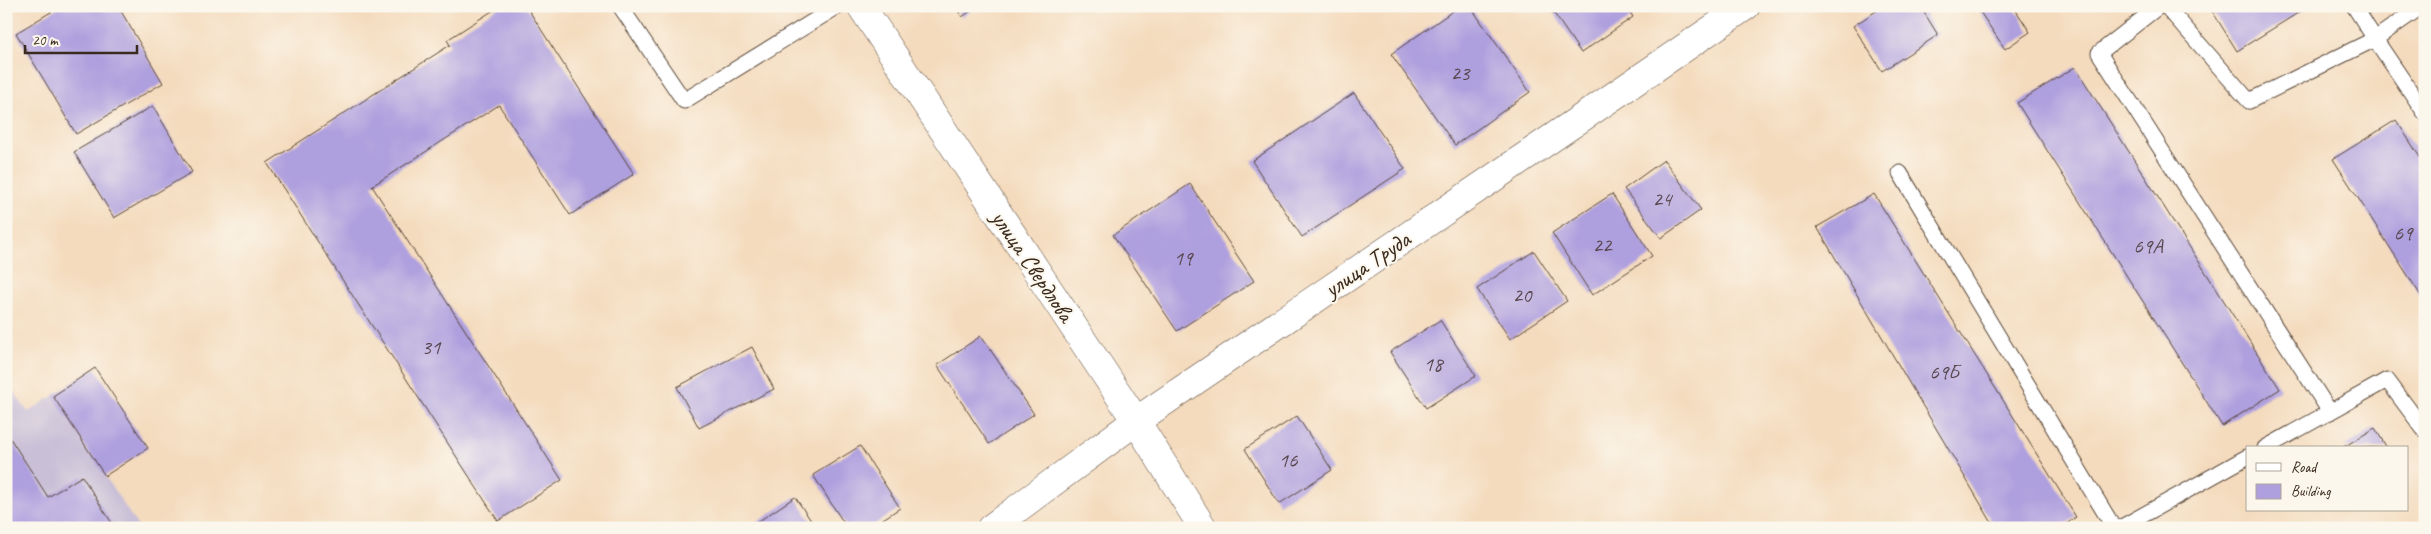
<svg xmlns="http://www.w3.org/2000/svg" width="2431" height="534" font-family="Caveat,sans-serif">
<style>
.industrial{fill:#c9bfd7}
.building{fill:#ae9fde}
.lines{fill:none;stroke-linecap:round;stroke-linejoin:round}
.lane-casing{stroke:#574536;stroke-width:17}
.street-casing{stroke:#574536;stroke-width:29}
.lane{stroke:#fff;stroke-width:15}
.street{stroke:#fff;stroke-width:28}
.labels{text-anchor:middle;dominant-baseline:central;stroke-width:4;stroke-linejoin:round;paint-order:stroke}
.number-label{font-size:21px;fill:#58474e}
.street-label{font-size:24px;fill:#3b2a1e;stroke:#fbf7ec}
</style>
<rect width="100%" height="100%" fill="#fbf7ec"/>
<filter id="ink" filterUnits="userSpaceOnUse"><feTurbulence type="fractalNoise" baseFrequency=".02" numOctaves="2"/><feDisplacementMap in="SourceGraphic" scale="10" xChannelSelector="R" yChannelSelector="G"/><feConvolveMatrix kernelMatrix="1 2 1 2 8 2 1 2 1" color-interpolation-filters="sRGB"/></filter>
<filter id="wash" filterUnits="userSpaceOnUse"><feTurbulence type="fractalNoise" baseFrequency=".0096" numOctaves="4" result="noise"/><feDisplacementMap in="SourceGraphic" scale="20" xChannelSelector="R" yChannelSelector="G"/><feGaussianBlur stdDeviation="1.12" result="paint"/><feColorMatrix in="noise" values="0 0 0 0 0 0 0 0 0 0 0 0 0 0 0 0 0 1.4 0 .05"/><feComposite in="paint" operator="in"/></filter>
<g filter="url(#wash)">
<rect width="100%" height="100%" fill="#f4dbbe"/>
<!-- industrial -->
<path class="industrial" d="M10,386L28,412L53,396L139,528H6V388Z"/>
<g id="blocks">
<!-- building -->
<path class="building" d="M61,6H118L163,83L76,134L16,33Z
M500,6H526L634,174L570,215L499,105L372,186L562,480L498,521L267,163L450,45L447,40Z
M955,6H978L962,17Z
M1460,6H1470L1530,92L1455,145L1391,54Z
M1549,6H1626L1633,17L1581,53Z
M1884,6H1920L1938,35L1882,71L1853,26Z
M1976,6H2013L2030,32L2005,49Z
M2209,6H2309L2237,51Z
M2075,67L2280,389L2222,426L2017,103Z
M1354,93L1405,169L1302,237L1252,161Z
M153,106L192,172L114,218L74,152Z
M2396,120L2425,165V302L2333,159Z
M1664,160L1701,210L1661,238L1624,189Z
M1190,184L1254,281L1177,331L1113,235Z
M1612,194L1652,256L1592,295L1552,233Z
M1874,194L2076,517L2061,528H1995L1817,227Z
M1534,251L1567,301L1510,339L1477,289Z
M1440,320L1476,376L1426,408L1390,352Z
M981,336L1034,414L989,444L937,365Z
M752,347L774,389L699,428L677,387Z
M95,368L148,448L105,476L53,396Z
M1297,416L1332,470L1279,504L1245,449Z
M2375,428L2387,448H2342Z
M6,432L48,497L82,476L115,528H6Z
M860,446L900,508L869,528H847L813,475Z
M795,497L816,528H760L756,523Z"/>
</g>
</g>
<g filter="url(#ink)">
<use href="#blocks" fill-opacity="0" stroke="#574536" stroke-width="1"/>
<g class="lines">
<!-- lane casing -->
<g class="lane-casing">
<path id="lane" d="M620,6L684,101L838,6
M2159,6L2099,53L2330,412
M2166,6L2249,101L2375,39L2425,113
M2354,6L2375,39L2422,6
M1900,173L2114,528
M2265,448L2387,380L2425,431
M2120,528L2247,457"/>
</g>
<!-- street casing -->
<g class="street-casing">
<path id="street" d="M861,6L1136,421L1203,528
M991,528L1136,421L1746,6"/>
</g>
<!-- lane -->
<use href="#lane" class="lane"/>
<!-- street -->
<use href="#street" class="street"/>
</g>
</g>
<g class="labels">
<!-- number labels -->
<g class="number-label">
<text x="1460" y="73">23</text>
<text x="1662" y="199">24</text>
<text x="2403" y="233">69</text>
<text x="1602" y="245">22</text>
<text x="2148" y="246">69А</text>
<text x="1183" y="258">19</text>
<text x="1522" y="295">20</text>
<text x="431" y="347">31</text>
<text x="1433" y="364">18</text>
<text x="1944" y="372">69Б</text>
<text x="1288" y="460">16</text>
</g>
<!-- street labels -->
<g class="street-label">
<text transform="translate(1367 264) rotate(-34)">улица Труда</text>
<text transform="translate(1033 266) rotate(56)">улица Свердлова</text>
</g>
</g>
<!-- margin -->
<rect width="2431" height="534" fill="none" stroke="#fbf7ec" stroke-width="25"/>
<!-- legend -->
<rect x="2246" y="446" width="162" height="65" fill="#fbf7ec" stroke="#aea59a"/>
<rect x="2256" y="463" width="25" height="8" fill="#ffffff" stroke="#aea59a"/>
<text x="2291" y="472" font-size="15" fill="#3b2a1e">Road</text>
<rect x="2256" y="484" width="25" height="15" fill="#ae9fde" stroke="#aea59a"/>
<text x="2291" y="496" font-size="15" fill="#3b2a1e">Building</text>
<!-- scale -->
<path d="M25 45v8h112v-8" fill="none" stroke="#3b2a1e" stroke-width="2.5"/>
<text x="32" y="45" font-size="15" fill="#3b2a1e" stroke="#fbf7ec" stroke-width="4" paint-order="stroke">20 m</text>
</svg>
